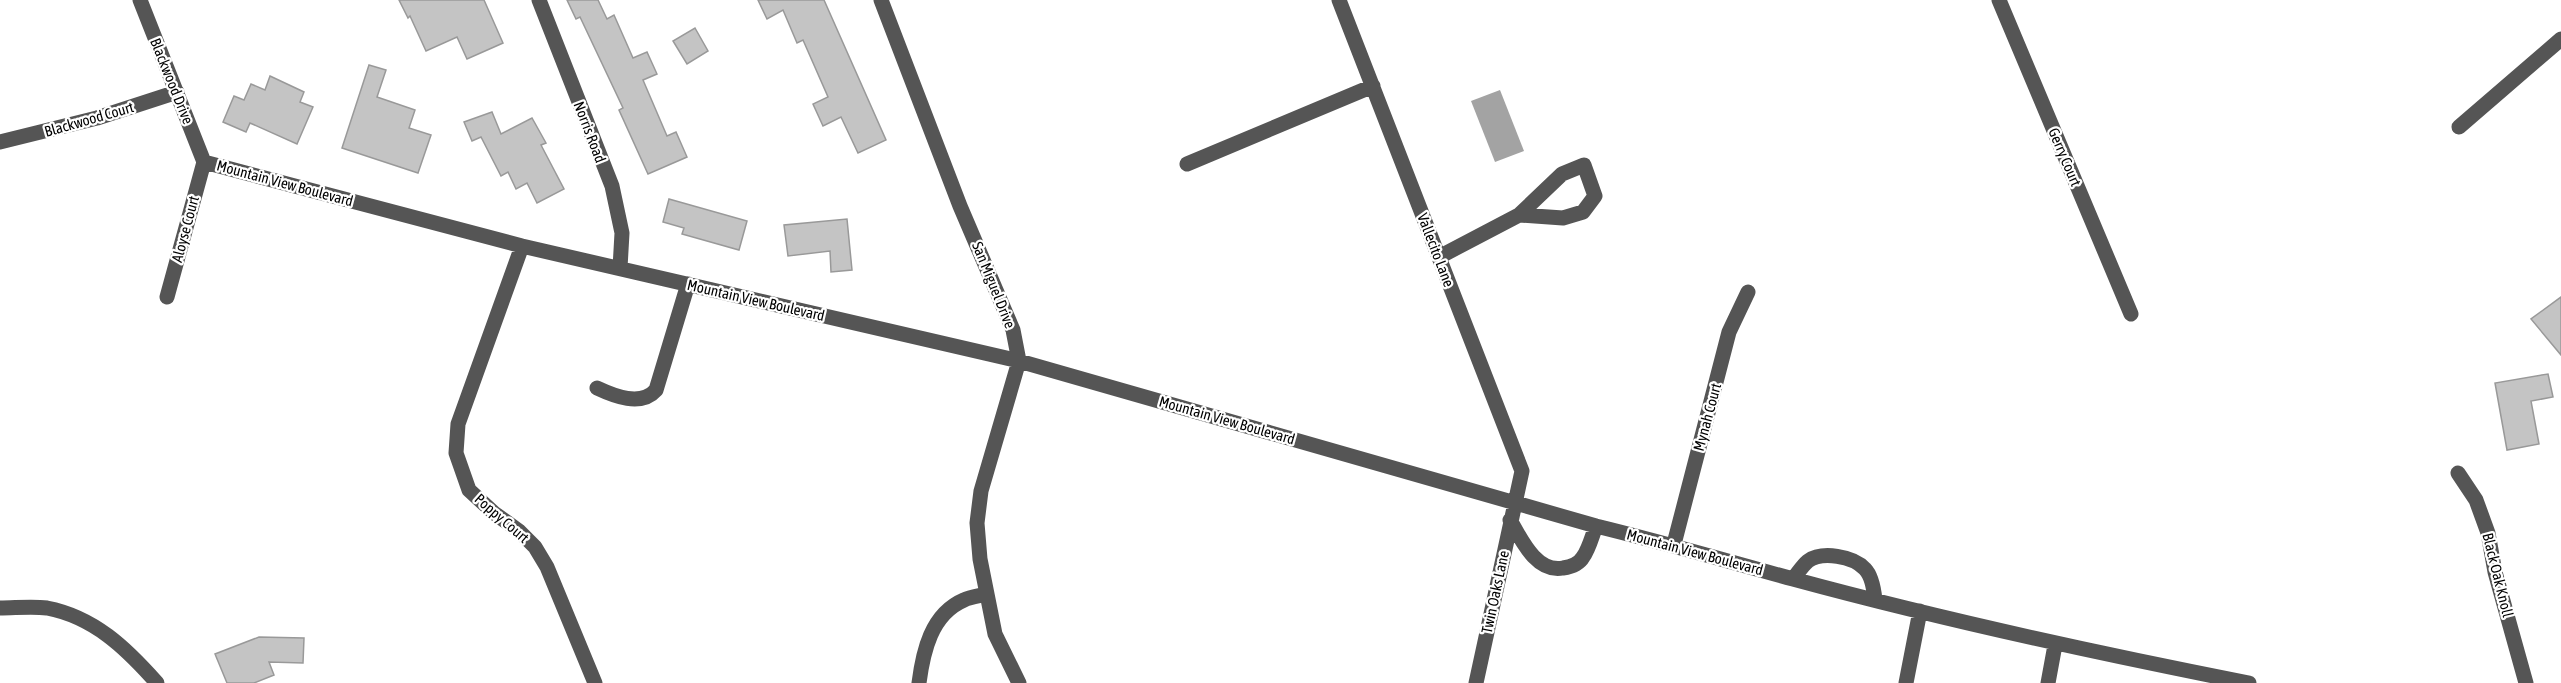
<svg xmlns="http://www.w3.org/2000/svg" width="2561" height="683" font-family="'Asap Condensed',sans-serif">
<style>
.water{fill:#a3a3a3}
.building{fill:#c4c4c4;stroke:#999;stroke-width:1.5}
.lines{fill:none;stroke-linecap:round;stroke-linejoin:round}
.minor{stroke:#555;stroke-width:15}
.labels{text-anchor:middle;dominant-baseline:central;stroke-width:4.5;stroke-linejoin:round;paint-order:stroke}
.street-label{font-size:15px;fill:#000;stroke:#fff}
</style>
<rect width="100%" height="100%" fill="#fff"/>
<!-- water -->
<path class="water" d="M1500,90L1524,151L1495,162L1471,101Z"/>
<!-- building -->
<path class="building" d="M399,0H484L503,43L467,59L457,37L426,51L410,16L408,18Z
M567,0H598L607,19L614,15L633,58L647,52L657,74L643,80L667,136L676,132L687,157L648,174L619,110L623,108L580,17L576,19Z
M758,0H824L886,140L858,153L841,117L823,126L813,104L828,97L803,40L797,43L783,10L767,19Z
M695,28L708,51L687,64L673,41Z
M369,65L386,70L377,97L415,110L409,128L431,135L418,173L342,148Z
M270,76L304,92L300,102L313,107L297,144L250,123L246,132L223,122L234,96L244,100L251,84L265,90Z
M492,112L501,134L532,118L546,143L541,145L564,189L537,203L527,183L516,189L508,172L501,176L481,137L472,141L464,122Z
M669,199L747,221L739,250L682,234L684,228L663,222Z
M847,219L852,270L831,272L830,251L788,256L784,225Z
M2561,297V355L2531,319Z
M2548,374L2553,397L2531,401L2539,444L2507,450L2495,383Z
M259,637L304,638L303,663L269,662L274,675L254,683H227L215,654Z"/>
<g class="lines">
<!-- minor -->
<path class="minor" d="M140,0L204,162
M539,0L612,186L622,233L620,268
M881,0L960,206L1013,330L1019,361L981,491L977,523L980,559L995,634L1019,683
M1339,0L1522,471L1476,683
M1999,0L2131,314
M2459,127L2561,39
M0,142L97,118L177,92
M204,162L522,246L1019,361L1596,526C1662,542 1727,561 1793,579C1944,620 2096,653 2249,683
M1187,164L1373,86
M522,246L458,424L456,453L469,490L494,513L519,531L535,547L547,567L595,683
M1439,257L1519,215L1562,174L1584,165L1595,196L1583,212L1563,218L1519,215
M167,297L204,162
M597,388C614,396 641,407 656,390L688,284
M2458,473L2476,500L2488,533L2495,572L2526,683
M1510,520C1521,539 1536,573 1563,568C1570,567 1579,564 1583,557C1589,549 1592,536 1596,526
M1674,544L1729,332L1748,292
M1793,579C1798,573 1802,566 1808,561C1822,551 1853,556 1865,569C1872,576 1874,590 1875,600
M0,608C15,608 32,606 47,608C94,617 126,648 157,683
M919,683C923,652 931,614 964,600C970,597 979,596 987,594
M1906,683L1920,611
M2048,683L2055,645"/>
</g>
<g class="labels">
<!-- street labels -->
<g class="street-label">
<text transform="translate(172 81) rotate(68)">Blackwood Drive</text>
<text transform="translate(89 119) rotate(-16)">Blackwood Court</text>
<text transform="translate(590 132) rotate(69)">Norris Road</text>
<text transform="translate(2065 157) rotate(67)">Gerry Court</text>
<text transform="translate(285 183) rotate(15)">Mountain View Boulevard</text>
<text transform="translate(185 229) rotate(-75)">Aloyse Court</text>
<text transform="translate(1436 250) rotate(69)">Vallecito Lane</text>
<text transform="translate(994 285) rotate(68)">San Miguel Drive</text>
<text transform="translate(756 300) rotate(13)">Mountain View Boulevard</text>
<text transform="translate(1707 417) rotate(-75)">Mynah Court</text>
<text transform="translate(1227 420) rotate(16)">Mountain View Boulevard</text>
<text transform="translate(502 518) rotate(41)">Poppy Court</text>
<text transform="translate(1695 552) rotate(15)">Mountain View Boulevard</text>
<text transform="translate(2498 575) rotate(76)">Black Oak Knoll</text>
<text transform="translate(1495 592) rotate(-78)">Twin Oaks Lane</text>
</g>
</g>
</svg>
